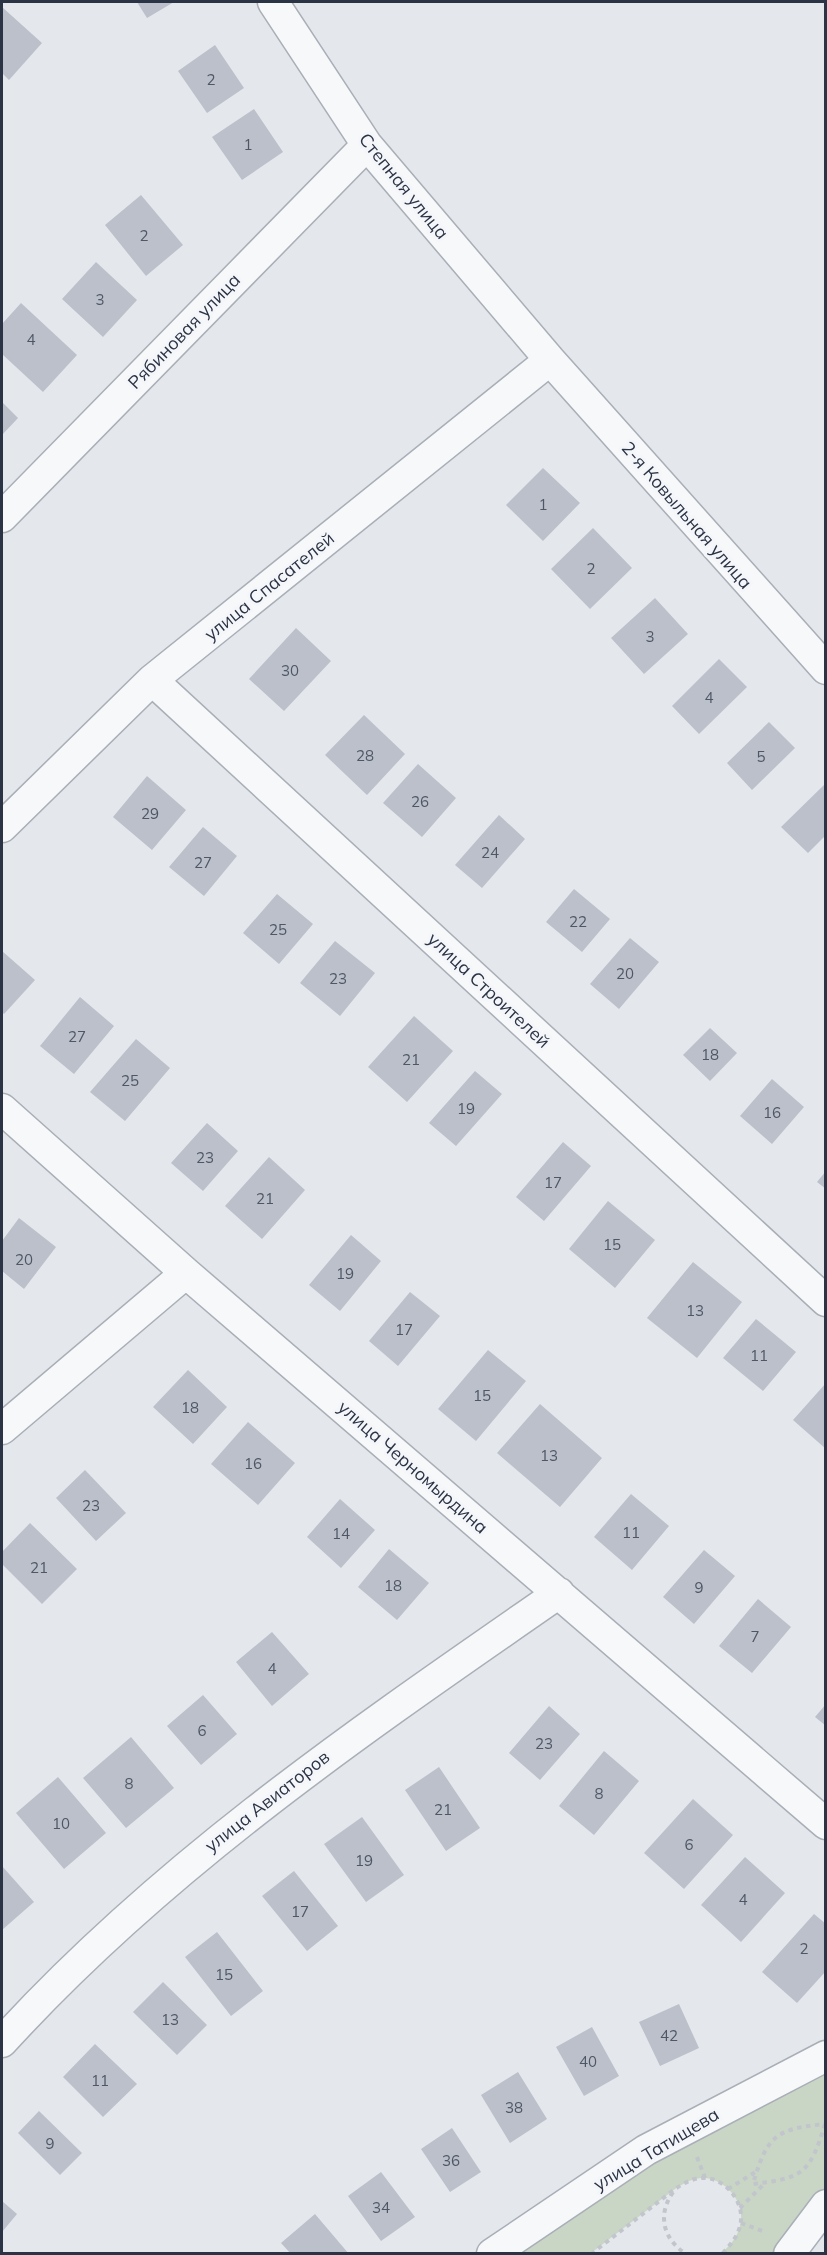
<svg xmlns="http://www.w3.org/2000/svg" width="827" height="2255" font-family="Mulish,sans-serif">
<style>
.green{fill:#c9d6c5}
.building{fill:#bbc0ca}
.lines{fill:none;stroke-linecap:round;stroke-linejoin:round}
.street-casing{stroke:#a9aeb7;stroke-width:33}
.path{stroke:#c2c5cb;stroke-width:4;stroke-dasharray:4.5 4.5;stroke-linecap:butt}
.street{stroke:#f7f8fa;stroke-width:30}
.labels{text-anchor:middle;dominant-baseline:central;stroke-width:6;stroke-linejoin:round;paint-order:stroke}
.number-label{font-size:15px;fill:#4f5766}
.street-label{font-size:18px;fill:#2b3445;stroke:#f4f6f9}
</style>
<rect width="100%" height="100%" fill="#e4e7ec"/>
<!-- green -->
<path class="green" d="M825,2075V2190L776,2253H722C730,2245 737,2238 740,2226C746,2204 728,2181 706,2178C694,2177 684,2183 675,2189L591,2253L515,2254L688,2141Z"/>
<!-- building -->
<path class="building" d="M137,2H174L147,18Z
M2,7L42,43L9,80L2,73Z
M215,45L244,88L207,113L178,71Z
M254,109L283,152L242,180L212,137Z
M141,195L183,245L146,276L105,225Z
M96,262L137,300L103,337L62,299Z
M21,303L77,355L43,392L2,354V324Z
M2,402L18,418L2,435Z
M543,468L580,503L543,541L506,505Z
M593,528L632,568L590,609L551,569Z
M655,598L688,634L644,674L611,638Z
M296,628L331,661L284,711L249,679Z
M719,659L747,687L699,734L672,706Z
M364,715L405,754L367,795L325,755Z
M769,722L795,748L752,790L727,763Z
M418,764L456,798L422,837L383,803Z
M147,776L186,810L152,850L113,817Z
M826,783V835L808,853L781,827Z
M499,815L525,839L482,888L455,865Z
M203,827L237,856L204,896L169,867Z
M574,889L610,919L582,952L546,922Z
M277,894L313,924L279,964L243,933Z
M630,938L659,962L619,1009L590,984Z
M335,941L375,973L340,1016L300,983Z
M2,951L35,980L4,1014L2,1012Z
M80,997L114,1026L74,1074L40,1046Z
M414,1016L453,1051L407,1102L368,1067Z
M710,1028L737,1053L710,1081L683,1055Z
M136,1039L170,1068L125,1121L90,1092Z
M475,1071L502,1094L456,1146L429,1123Z
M772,1079L804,1107L772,1144L740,1116Z
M207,1123L238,1151L203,1191L171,1163Z
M563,1142L591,1166L544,1221L516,1197Z
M269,1157L305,1190L262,1239L225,1206Z
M826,1171V1189L817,1182Z
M608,1201L655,1240L615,1288L569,1249Z
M19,1218L56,1247L24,1289L2,1271V1241Z
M351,1235L381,1261L340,1311L309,1285Z
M693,1262L742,1302L697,1358L647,1318Z
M410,1292L440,1316L398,1366L369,1341Z
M756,1319L796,1352L763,1391L723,1358Z
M488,1350L526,1381L476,1441L438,1409Z
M188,1370L227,1407L193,1444L153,1407Z
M826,1383V1449L793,1420Z
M540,1404L602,1458L560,1507L497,1453Z
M248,1422L295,1463L258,1505L211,1464Z
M85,1470L126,1513L96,1541L56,1498Z
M631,1494L669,1526L632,1570L594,1537Z
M340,1499L375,1530L341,1568L307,1537Z
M30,1523L77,1569L42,1604L2,1564V1552Z
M389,1549L429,1583L397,1620L358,1587Z
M704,1550L735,1576L694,1624L663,1597Z
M758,1599L791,1627L752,1673L719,1646Z
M272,1632L309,1674L272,1706L236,1662Z
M203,1695L237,1734L201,1765L167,1726Z
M826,1704V1726L815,1717Z
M549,1706L580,1734L540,1780L509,1753Z
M131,1737L174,1788L126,1828L83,1778Z
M604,1751L639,1781L594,1835L559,1806Z
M439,1767L480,1828L446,1851L405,1790Z
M58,1777L106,1833L64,1869L16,1813Z
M693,1799L733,1835L684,1889L644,1853Z
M362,1817L404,1875L366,1902L324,1844Z
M745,1857L785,1893L741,1942L701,1905Z
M2,1866L34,1902L2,1930Z
M294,1871L338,1926L307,1951L262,1896Z
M814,1914L826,1924V1971L797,2003L762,1972Z
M217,1932L263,1991L231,2016L185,1957Z
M163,1982L207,2025L177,2055L133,2012Z
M679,2004L699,2048L660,2066L639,2022Z
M592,2027L619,2076L584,2096L556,2047Z
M95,2044L137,2084L103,2117L63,2077Z
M518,2072L547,2119L510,2143L481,2095Z
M39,2111L82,2153L60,2175L18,2133Z
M452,2128L481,2172L450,2192L421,2149Z
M381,2172L415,2217L381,2241L348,2196Z
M2,2201L17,2214L2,2232Z
M315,2214L349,2254H291L281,2243Z"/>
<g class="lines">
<!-- street casing -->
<g class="street-casing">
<path id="street" d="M273,2L367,145L550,360L826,669
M2,517L367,145
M152,680L826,1301
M2,827L152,680L550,360
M2,1109L186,1273L826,1824
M2,1429L186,1273
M2,2042C164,1864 363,1729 559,1593
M492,2254L646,2150L826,2056
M789,2254L826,2205"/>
</g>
<!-- path -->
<path class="path" d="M825,2124C810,2173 804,2178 753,2184C767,2136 775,2129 825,2124Z
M697,2157L705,2178
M728,2189L757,2171
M673,2192C657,2215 663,2239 686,2254
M740,2208L765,2183
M741,2223L765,2232
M591,2254L675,2189C684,2183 694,2177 706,2178C728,2180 746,2205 740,2226C737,2238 730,2245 722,2254"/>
<!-- street -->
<use href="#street" class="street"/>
</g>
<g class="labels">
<!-- number labels -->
<g class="number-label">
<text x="211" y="79">2</text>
<text x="248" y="144">1</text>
<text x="144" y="235">2</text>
<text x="100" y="299">3</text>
<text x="31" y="339">4</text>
<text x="543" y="504">1</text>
<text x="591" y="568">2</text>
<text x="650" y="636">3</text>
<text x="290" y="670">30</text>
<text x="709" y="697">4</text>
<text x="365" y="755">28</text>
<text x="761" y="756">5</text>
<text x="420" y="801">26</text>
<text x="150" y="813">29</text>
<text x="490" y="852">24</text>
<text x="203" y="862">27</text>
<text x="578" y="921">22</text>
<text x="278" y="929">25</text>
<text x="625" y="973">20</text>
<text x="338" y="978">23</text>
<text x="77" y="1036">27</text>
<text x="710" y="1054">18</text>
<text x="411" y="1059">21</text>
<text x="130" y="1080">25</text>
<text x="466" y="1108">19</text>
<text x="772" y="1112">16</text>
<text x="205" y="1157">23</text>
<text x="553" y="1182">17</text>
<text x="265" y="1198">21</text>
<text x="612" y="1244">15</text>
<text x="24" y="1259">20</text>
<text x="345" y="1273">19</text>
<text x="695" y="1310">13</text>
<text x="404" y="1329">17</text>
<text x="759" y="1355">11</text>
<text x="482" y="1395">15</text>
<text x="190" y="1407">18</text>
<text x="549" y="1455">13</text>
<text x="253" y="1463">16</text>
<text x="91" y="1505">23</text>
<text x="631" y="1532">11</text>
<text x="341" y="1533">14</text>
<text x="39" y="1567">21</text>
<text x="393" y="1585">18</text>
<text x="699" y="1587">9</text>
<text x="755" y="1636">7</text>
<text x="272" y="1668">4</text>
<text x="202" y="1730">6</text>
<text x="544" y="1743">23</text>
<text x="129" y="1783">8</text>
<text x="599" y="1793">8</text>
<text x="443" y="1809">21</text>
<text x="61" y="1823">10</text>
<text x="689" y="1844">6</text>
<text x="364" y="1860">19</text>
<text x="743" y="1899">4</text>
<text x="300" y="1911">17</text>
<text x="804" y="1948">2</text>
<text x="224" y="1974">15</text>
<text x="170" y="2019">13</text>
<text x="669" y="2035">42</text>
<text x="588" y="2061">40</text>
<text x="100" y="2080">11</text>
<text x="514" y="2107">38</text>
<text x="50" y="2143">9</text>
<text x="451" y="2160">36</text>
<text x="381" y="2207">34</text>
</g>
<!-- street labels -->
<g class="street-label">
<text transform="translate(404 186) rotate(51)">Степная улица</text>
<text transform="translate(184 331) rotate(-46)">Рябиновая улица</text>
<text transform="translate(687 515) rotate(49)">2-я Ковыльная улица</text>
<text transform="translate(269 586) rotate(-39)">улица Спасателей</text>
<text transform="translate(489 990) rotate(43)">улица Строителей</text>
<text transform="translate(413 1467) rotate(41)">улица Черномырдина</text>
<text transform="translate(267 1801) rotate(-38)">улица Авиаторов</text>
<text transform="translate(656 2149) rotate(-31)">улица Татищева</text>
</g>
</g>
<!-- border -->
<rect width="827" height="2255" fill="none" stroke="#2b3445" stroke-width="6"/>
</svg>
